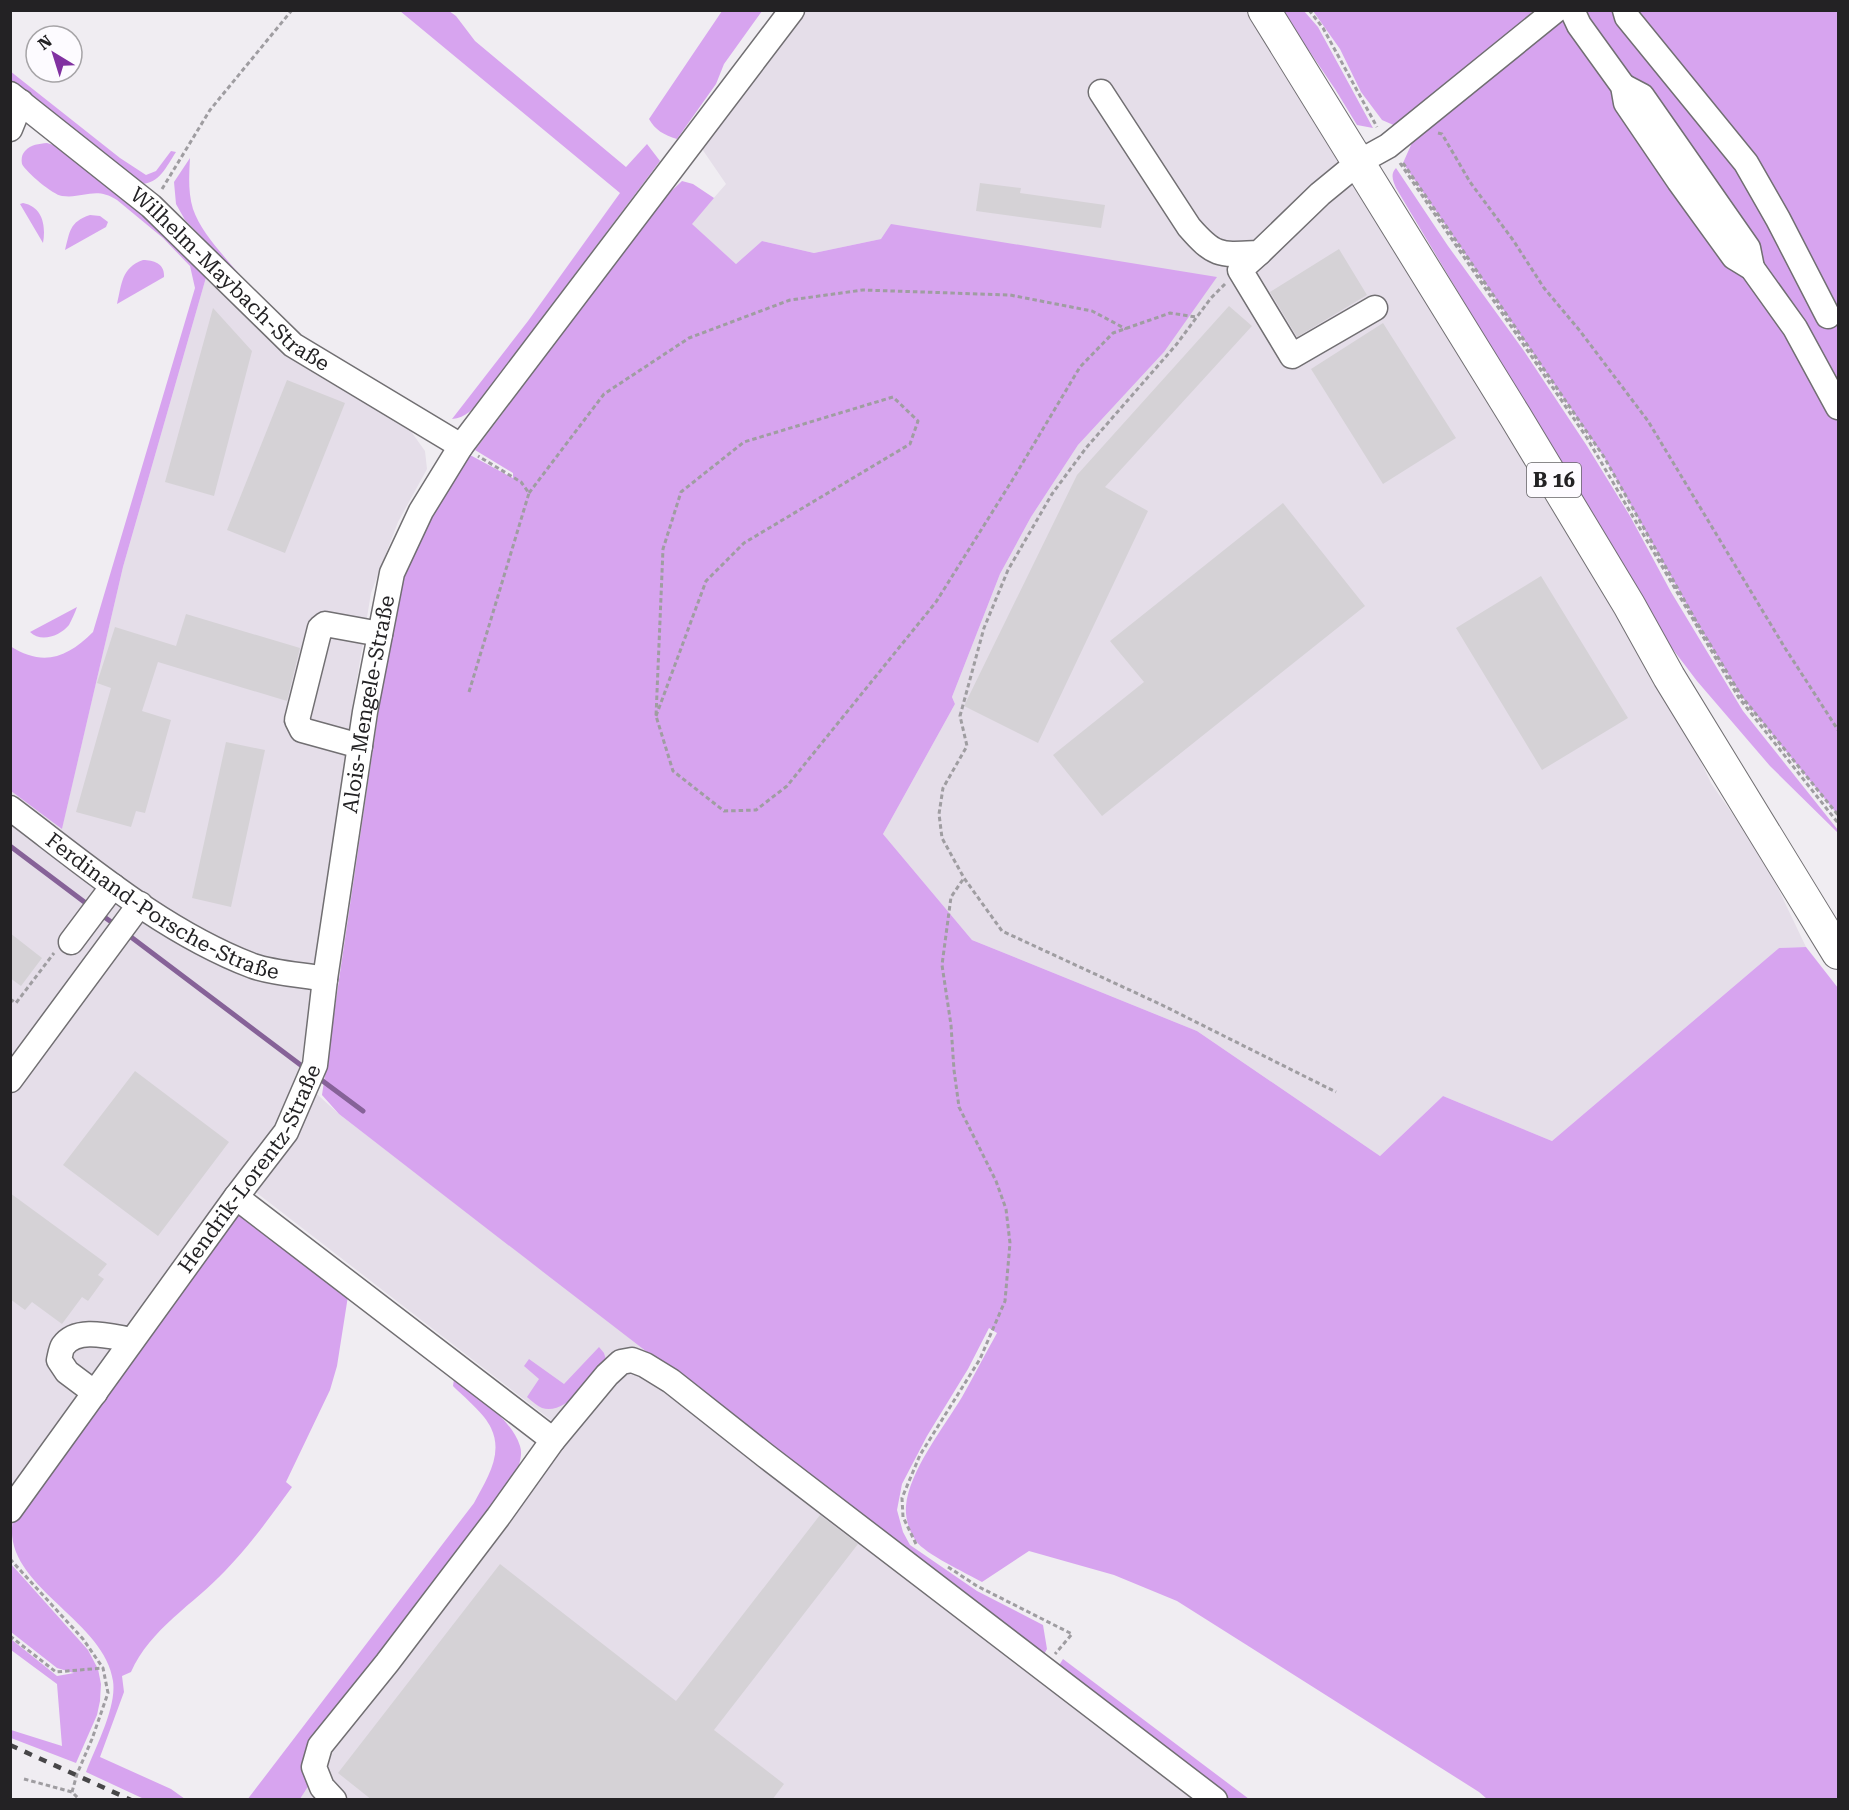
<svg xmlns="http://www.w3.org/2000/svg" width="1849" height="1810" font-family="'Roboto Serif',serif">
<style>
.built{fill:#e5dee9}
.green{fill:#d7a4ef}
.lines{fill:none;stroke-linecap:round;stroke-linejoin:round}
.stream{stroke:#866298;stroke-width:5}
.building{fill:#d5d2d6}
.minor-casing{stroke:#716f72;stroke-width:27}
.major-casing{stroke:#716f72;stroke-width:34}
.path{stroke:#9f9da1;stroke-width:3;stroke-dasharray:4.5 3;stroke-linecap:butt}
.minor{stroke:#fff;stroke-width:24}
.major{stroke:#fff;stroke-width:32}
.rail{stroke:#474648;stroke-width:4.5;stroke-dasharray:8 8;stroke-linecap:butt}
.labels{text-anchor:middle;dominant-baseline:central;stroke-width:4.5;stroke-linejoin:round;paint-order:stroke}
.shield{fill:#fdfbff;stroke:#646366;stroke-width:1.5}
.shield-label{font-size:20px;font-weight:bold;fill:#232224}
.street-label{font-size:21px;fill:#232224;stroke:#fdfbff}
</style>
<rect width="100%" height="100%" fill="#f0edf2"/>
<!-- built -->
<path class="built" d="M804,11H1248L1651,658L1711,783L1765,861L1806,947L1779,948L1552,1141L1443,1096L1380,1156L1197,1031L972,940L883,834L955,704L952,697L1000,574L1031,517L1078,445L1164,352L881,239L814,253L762,241L736,264L691,224L726,184L700,146Z
M207,274L267,333L315,374L410,430L425,451L427,469L398,522L371,593L351,716L299,1078L339,1114L661,1362L1198,1799H300L334,1746L569,1434L240,1180L11,1504V791L62,828L123,567Z"/>
<!-- green -->
<path class="green" d="M400,11H449L456,16L475,41L626,167L647,144L660,161L482,398C474,408 466,418 452,419L528,321L620,193Z
M722,11H762L724,64L716,84L677,139C664,135 655,130 649,119Z
M1282,11H1304L1318,27L1373,128L1357,125L1335,89Z
M1313,11H1532L1521,27L1398,127L1382,120L1361,92L1340,49Z
M1554,11H1838V815L1742,697L1696,621L1604,457L1403,163L1415,136Z
M10,71L120,158L146,175L156,171L171,151L176,152C166,167 160,183 141,184L11,82Z
M47,143L60,147L151,219L207,274L123,567L62,829L11,791L10,646C43,667 67,658 93,632L195,288L190,266L163,238L117,200C95,186 84,199 62,196C53,195 26,172 22,164C21,159 22,154 25,151C31,144 39,144 47,143Z
M190,158C189,175 188,193 193,209C202,235 226,257 242,278L185,220L176,204L174,182Z
M1396,168L1448,246L1524,351L1587,446L1630,516L1671,592L1743,711L1838,830V833L1770,766L1697,681L1665,639L1396,188C1393,181 1390,174 1396,168Z
M682,181L693,184L714,198L692,224L736,264L762,241L814,253L881,239L891,224L1217,277L1164,352L1078,445L1031,517L1000,574L952,697L955,704L883,834L972,940L1197,1031L1380,1156L1443,1096L1552,1141L1779,948L1806,947L1838,988V1799H1487L1479,1792L1177,1601L1114,1575L1029,1551L982,1582C966,1573 925,1554 916,1541C909,1531 905,1518 906,1506C909,1471 944,1427 962,1397C974,1376 985,1354 997,1333L989,1328L968,1369L927,1436L902,1484L897,1510L903,1532L910,1545L977,1591L1043,1625L1047,1649L1043,1656C808,1475 573,1296 339,1114L322,1095L388,647L404,576L425,522L470,455L513,478V473L475,450L665,197Z
M23,203C43,207 46,226 43,243L20,204Z
M90,215L100,216L108,222L106,227L65,250C70,232 69,222 90,215Z
M143,260C154,260 165,264 164,277L117,304C122,284 121,268 143,260Z
M77,607C75,613 72,619 69,625C60,636 41,643 30,632Z
M237,1211L348,1296L337,1366L330,1390L286,1482L292,1487C271,1516 250,1545 225,1571C194,1604 150,1629 131,1672L122,1676L124,1692L100,1757L171,1789L185,1799H144L86,1772C95,1748 117,1707 113,1681C105,1619 0,1585 13,1520Z
M599,1347L604,1353L607,1363C593,1378 565,1416 542,1408C537,1406 532,1401 527,1397L539,1379L524,1366L529,1359L564,1384Z
M454,1379C476,1396 511,1418 520,1446C523,1455 519,1465 516,1473L325,1725L309,1785L300,1799L247,1800L474,1503C486,1480 504,1455 491,1428C485,1414 464,1397 453,1386Z
M11,1564L88,1650L98,1669L101,1684L100,1701L97,1715L76,1763L11,1738V1730L62,1746L57,1684L11,1650V1639L57,1676L74,1673L57,1668L11,1632Z
M1063,1659L1249,1799H1229L1058,1667Z"/>
<g class="lines">
<!-- stream -->
<path class="stream" d="M10,846L91,907
M100,914L117,926
M127,934L306,1069
M316,1076L363,1111"/>
</g>
<!-- building -->
<path class="building" d="M980,183L1021,188L1020,193L1105,205L1101,228L976,211Z
M1339,249L1367,295L1297,337L1270,292Z
M1229,306L1252,326L1105,487L1148,511L1038,743L964,706L1077,475Z
M213,308L252,351L214,496L165,482Z
M1383,323L1456,438L1383,484L1311,369Z
M287,380L345,403L285,553L227,530Z
M1283,503L1365,606L1102,816L1053,755L1144,682L1110,641Z
M1541,576L1628,718L1542,770L1456,628Z
M186,614L300,648L287,701L158,662L142,711L171,720L145,813L136,811L131,827L76,812L111,688L97,683L115,627L176,646Z
M226,742L265,750L231,907L192,898Z
M10,933L42,958L21,986L10,978Z
M135,1071L229,1142L158,1236L63,1165Z
M10,1193L107,1264L98,1275L104,1279L88,1301L82,1297L62,1324L32,1302L25,1310L10,1299Z
M820,1515L858,1544L714,1730L784,1784L772,1800H372L338,1773L500,1564L676,1701Z"/>
<g class="lines">
<!-- minor casing -->
<g class="minor-casing">
<g id="minor">
<path d="M1572,10L1579,25L1623,86L1626,103L1679,181L1734,257L1752,268L1795,328L1838,407"/>
<path d="M1625,10L1627,17L1746,163L1778,219L1828,316"/>
<path d="M1623,86L1642,96L1748,248L1752,268"/>
<path d="M1101,92L1189,227C1215,257 1220,255 1259,253L1320,194L1359,162L1388,146L1556,10"/>
<path id="s1" d="M10,94L151,206L293,345L461,446"/>
<path d="M10,129L21,102"/>
<path d="M1259,253L1240,270L1292,356L1375,308"/>
<path d="M360,746L302,730L297,720L320,628L325,624L380,634"/>
<path id="s2" d="M10,808C87,866 162,931 253,966C273,973 303,975 325,979"/>
<path d="M71,942L113,886"/>
<path d="M10,1080L140,904"/>
<path d="M236,1197L553,1440"/>
<path d="M95,1393L67,1372L59,1360C60,1356 61,1349 63,1346C77,1326 112,1337 132,1340"/>
<path id="s3" d="M10,1510L236,1197L286,1132L315,1065L325,979L365,712L392,573L421,511L461,446L792,10"/>
<path d="M334,1800L322,1787L314,1767L320,1746L387,1663L498,1517L553,1440L607,1375L621,1362L632,1360L645,1365L671,1381L766,1456L1215,1800"/>
</g>
</g>
<!-- major casing -->
<g class="major-casing">
<path id="major" d="M1264,10L1515,416L1629,605L1669,677L1838,953"/>
</g>
<!-- path -->
<path class="path" d="M1309,10L1323,28L1377,127
M1438,133L1442,134L1470,182L1513,240L1544,288L1580,331L1648,421L1785,648L1838,730
M1400,163L1587,438L1739,698L1838,823
M1403,163L1604,457L1696,621L1742,697L1838,815
M162,189L210,110L292,10
M1225,284L1211,298L1176,345L1086,448L1052,494L1008,570L984,628L960,716L967,746L943,788L939,814L942,838L964,878L1002,931L1162,1005L1336,1092
M529,493L604,394L689,338L790,300L863,290L1010,295L1092,311L1126,329
M469,692L529,493L521,482L478,456
M656,716L706,581L744,543L910,444L918,421L893,397L744,442L681,492L663,549L656,716L673,771L724,811L756,810L787,786L936,602L1013,479L1080,367L1113,333L1170,313L1196,317
M10,999L16,1003L54,953
M916,1544L903,1517L902,1498L920,1455L980,1359L1005,1301L1010,1243L1006,1209L996,1181L959,1107L954,1070L951,1025L942,965L951,897L964,878
M10,1559L83,1639L103,1668L108,1693L92,1739L77,1774L72,1792
M948,1567L977,1586L1072,1634L1055,1654
M10,1636L56,1672L103,1668
M24,1779L72,1792L80,1800"/>
<!-- minor -->
<use href="#minor" class="minor"/>
<!-- major -->
<use href="#major" class="major"/>
<!-- rail -->
<path class="rail" d="M10,1745L131,1800"/>
</g>
<g class="labels">
<!-- shield labels -->
<rect class="shield" x="1527" y="463" width="54" height="34" rx="4.5"/>
<g class="shield-label">
<text x="1554" y="480">B 16</text>
</g>
<!-- street labels -->
<g class="street-label">
<text stroke="none"><textPath href="#s1" startOffset="288">Wilhelm-Maybach-Straße</textPath></text>
<text stroke="none"><textPath href="#s3" startOffset="906">Alois-Mengele-Straße</textPath></text>
<text stroke="none"><textPath href="#s2" startOffset="183">Ferdinand-Porsche-Straße</textPath></text>
<text stroke="none"><textPath href="#s3" startOffset="418">Hendrik-Lorentz-Straße</textPath></text>
</g>
</g>
<!-- border -->
<rect width="1849" height="1810" fill="none" stroke="#232224" stroke-width="24"/>
<!-- north arrow -->
<g transform="translate(54 54) rotate(322)"><circle r="28" fill="#fdfbff" stroke="#a6a4a7" stroke-width="1.5"/>
<path d="M0-4.5L10 22L0 15L-10 22Z" fill="#8131a1"/>
<text y="-9" font-size="16" font-weight="bold" text-anchor="middle" fill="#232224">N</text>
</g>
</svg>
